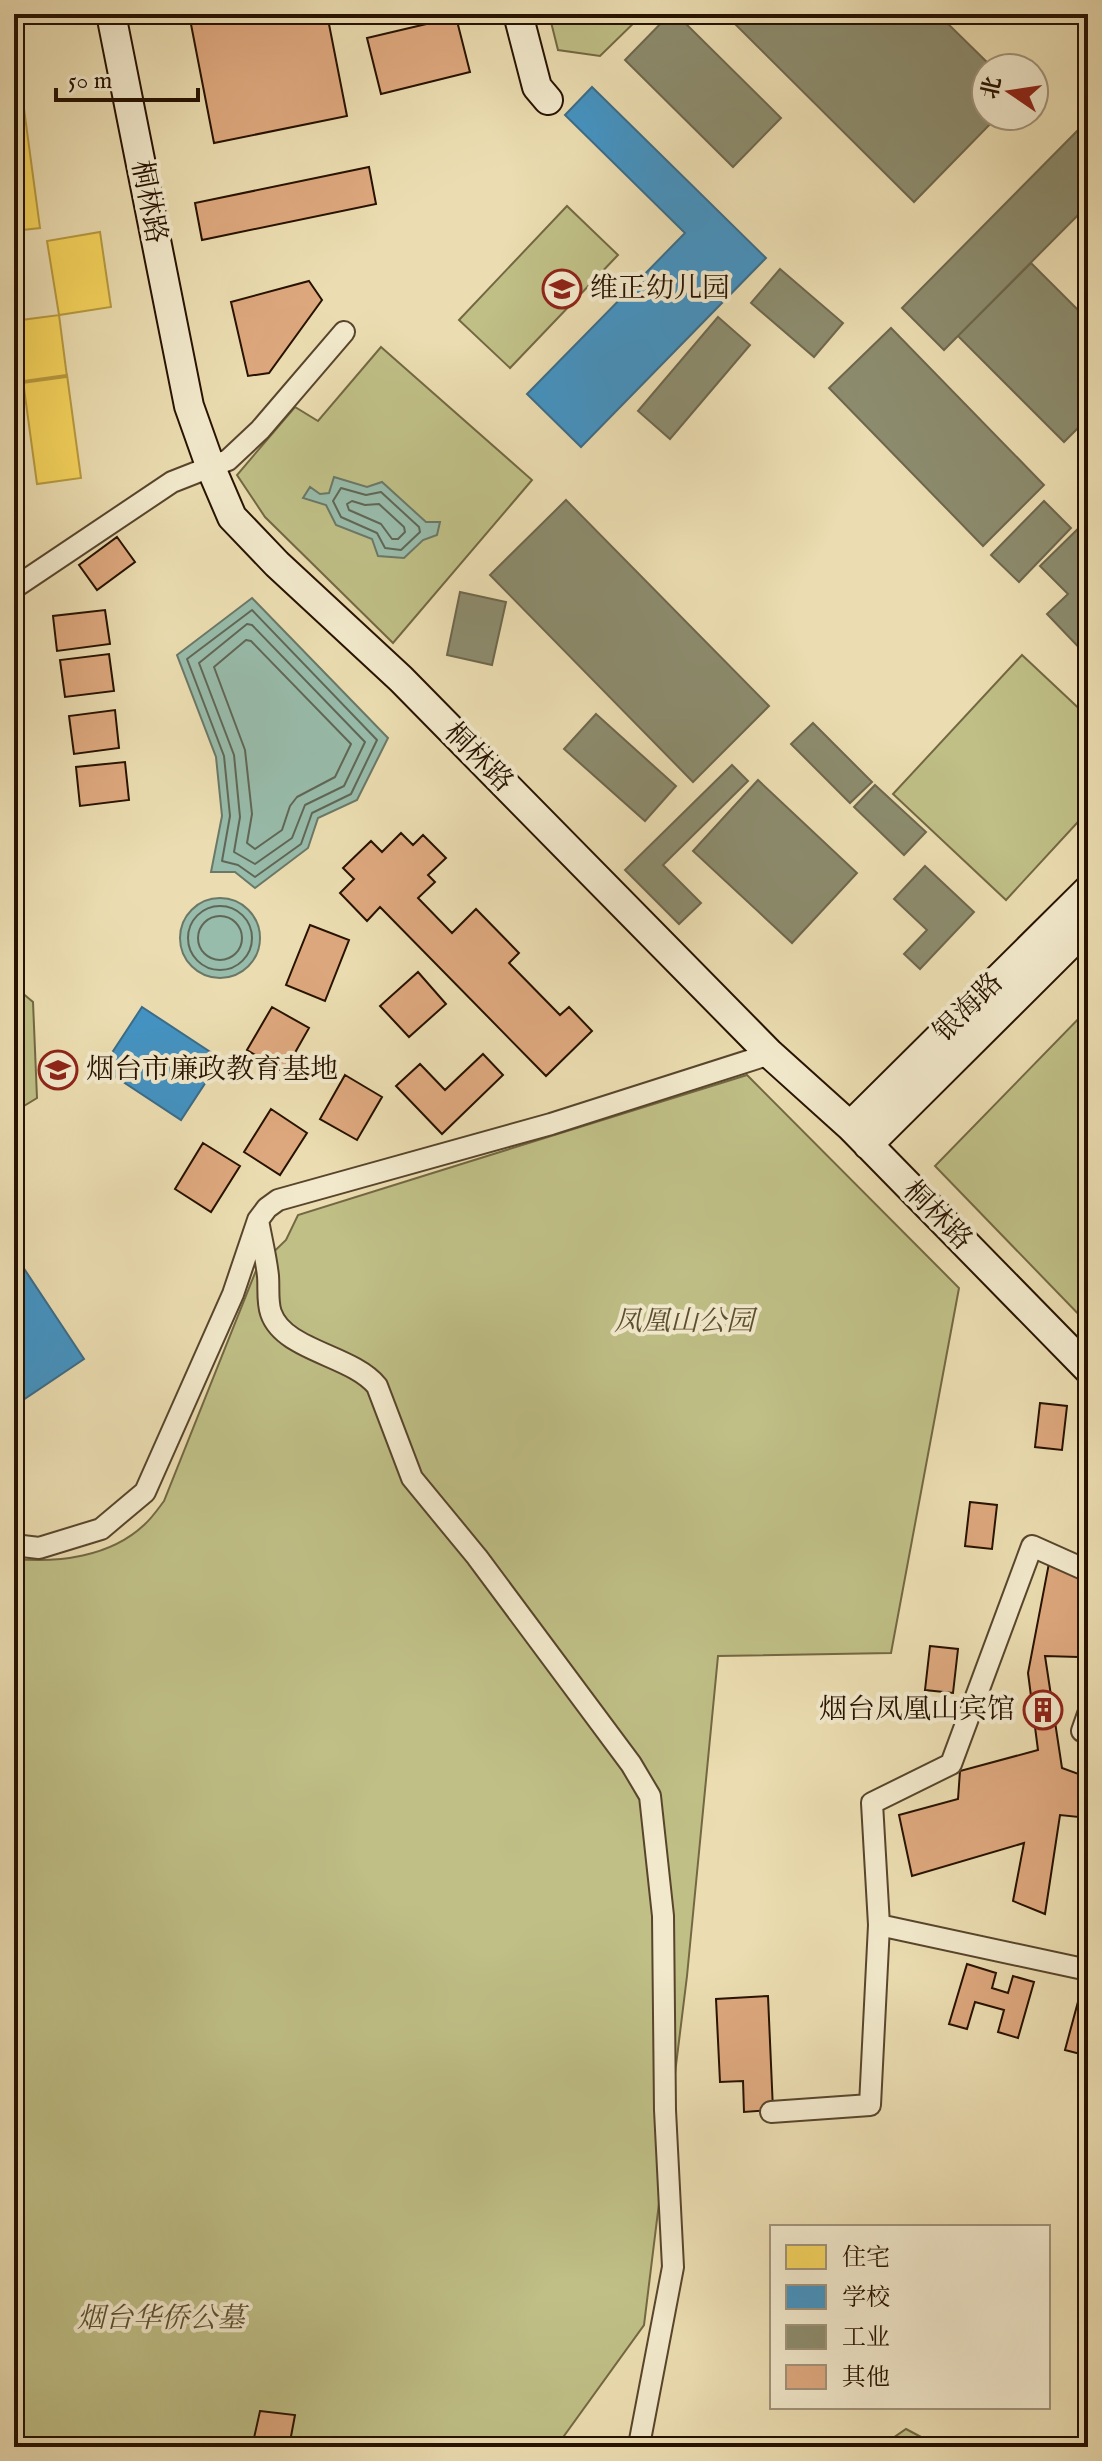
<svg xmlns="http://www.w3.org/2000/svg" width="1102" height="2461" font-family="'IM FELL English','Noto Serif SC',serif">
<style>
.green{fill:#bfbf86;stroke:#736843;stroke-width:2}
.water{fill:#98bcab;stroke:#6b7867;stroke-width:2}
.homes{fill:#f6d55c;stroke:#b89a40;stroke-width:2}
.schools{fill:#4393c3;stroke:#3b6c88;stroke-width:2}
.industry{fill:#8c8c6e;stroke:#6e674d;stroke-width:2}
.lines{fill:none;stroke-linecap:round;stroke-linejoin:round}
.shore{stroke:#606756;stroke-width:2}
.building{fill:#dea87e;stroke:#271200;stroke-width:2}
.street-casing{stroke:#58452c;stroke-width:24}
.secondary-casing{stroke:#271200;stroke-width:32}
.street{stroke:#f2e9cc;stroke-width:20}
.secondary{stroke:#f2e9cc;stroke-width:28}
.labels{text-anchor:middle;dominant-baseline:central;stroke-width:8;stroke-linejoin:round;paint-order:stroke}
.street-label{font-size:28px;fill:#271200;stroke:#f2e9cc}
.poi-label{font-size:28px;fill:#271200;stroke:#f2e9cc;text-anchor:start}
.park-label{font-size:28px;font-style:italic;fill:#5c4f2f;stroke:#f2e9cc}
</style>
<rect width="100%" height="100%" fill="#ebddb1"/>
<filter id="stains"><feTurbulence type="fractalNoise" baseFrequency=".0025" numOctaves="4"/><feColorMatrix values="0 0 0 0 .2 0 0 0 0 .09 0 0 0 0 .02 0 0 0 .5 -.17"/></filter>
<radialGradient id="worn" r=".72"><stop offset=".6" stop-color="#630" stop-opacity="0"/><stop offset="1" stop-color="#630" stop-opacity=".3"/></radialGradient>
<!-- green -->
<path class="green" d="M549,14H643L600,56L558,50Z
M567,206L618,255L510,368L459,320Z
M381,347L532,480L393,643L265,517L237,475L295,407L318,421Z
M1022,655L1088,717V811L1006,900L893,794Z
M14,986L33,1002L37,1098L14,1112Z
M1088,1009V1324L935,1166Z
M747,1075L959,1288L891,1653L718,1656L687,1976L644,2325L556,2447H14V1559C58,1563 110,1557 144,1525C152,1518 158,1509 164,1501L257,1268L286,1240L298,1215Z
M906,2429L940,2447H880Z"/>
<!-- water -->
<path class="water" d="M334,477L367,487L382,482L426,522H440L437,535L423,540L404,558L378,556L372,539L336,525L326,505L303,498L310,487L320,494L329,493Z
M252,598L388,738L357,800L318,818L308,848L255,888L235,872H211L222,816L216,757L177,655Z
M180 938a40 40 0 1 1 80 0a40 40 0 1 1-80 0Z"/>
<!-- homes -->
<path class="homes" d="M20,79L40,228L14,231V80Z
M100,232L111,307L59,315L47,241Z
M59,315L67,377L14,384V321Z
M67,375L81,478L37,484L23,381Z"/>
<!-- schools -->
<path class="schools" d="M592,87L766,258L581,447L527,394L685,233L565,115Z
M142,1007L221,1059L181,1120L102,1068Z
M15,1255L84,1359L14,1406V1256Z"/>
<!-- industry -->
<path class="industry" d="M670,14H676L781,118L733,167L625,60Z
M725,14H938L993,68H986V116H998L914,202Z
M1087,121L1088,205L944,350L902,308Z
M1031,263L1088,320V418L1064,442L958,336Z
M780,269L843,323L814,357L751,303Z
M718,317L750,345L670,439L638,411Z
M891,328L1044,485L983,546L829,388Z
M566,500L769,706L693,782L490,575Z
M1044,501L1071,528L1019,582L991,555Z
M1088,519V657L1047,614L1068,594L1040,566Z
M460,592L506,602L492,665L447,655Z
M596,714L676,786L645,821L564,749Z
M813,723L872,782L850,803L791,744Z
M732,765L748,781L663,865L701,903L679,924L625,870Z
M758,780L857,873L792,943L693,851Z
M875,785L926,832L904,855L854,807Z
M925,866L974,912L920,969L904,954L927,930L894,899Z"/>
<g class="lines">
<!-- shore -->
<path class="shore" d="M341,488L366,495L381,492L419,527L420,532L401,550L385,548L377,533L341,517L333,501Z
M352,501L365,505L379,504L404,527L405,532L398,539H392L381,524L349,510L347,504Z
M252,610L377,740L351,794L312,813L301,844L255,877L238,865L222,861L230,816L224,756L187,659Z
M247,624L252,625L365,742L344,786L305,805L292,838L255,864L234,852L240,817L234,755L199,663Z
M246,640L251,641L351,744L335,777L297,797L290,806L282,830L255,849L247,843L252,814L245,750L214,667Z
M188 938a32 32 0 1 1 64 0a32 32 0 1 1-64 0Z
M198 938a22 22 0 1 1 44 0a22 22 0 1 1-44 0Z"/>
</g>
<!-- building -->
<path class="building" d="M189,14H327L347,116L214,143Z
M456,17L470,72L381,94L367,38Z
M369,167L376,204L202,240L195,203Z
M309,281L322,300L269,373L248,376L231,302Z
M117,537L135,562L97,590L79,565Z
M105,610L110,644L57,651L53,616Z
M109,654L114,691L65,697L60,660Z
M115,710L119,748L74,754L69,716Z
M125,762L129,800L80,806L76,767Z
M401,833L413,845L423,835L446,858L428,875L435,882L418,898L452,933L476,909L519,953L509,963L560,1015L569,1007L592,1031L546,1076L380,907L367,921L340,893L354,879L343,868L371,841L382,852Z
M310,925L349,940L325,1001L286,985Z
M418,972L446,1004L409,1037L380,1006Z
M272,1007L309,1028L284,1072L247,1050Z
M483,1054L503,1075L442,1134L396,1086L420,1064L445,1090Z
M345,1075L382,1097L357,1140L320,1119Z
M271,1109L307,1133L280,1175L244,1152Z
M203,1143L240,1166L211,1212L175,1189Z
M1040,1403L1067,1406L1062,1450L1035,1447Z
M970,1502L997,1505L992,1549L965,1546Z
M1049,1563L1088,1578L1078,1657L1045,1656L1062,1768L1081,1775L1086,1748H1088V1818L1060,1815L1045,1914L1013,1901L1024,1843L912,1876L899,1815L958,1799L960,1771L1038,1750L1028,1673Z
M930,1646L958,1649L953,1693L925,1690Z
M967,1964L996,1973L992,1988L1008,1993L1013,1976L1034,1982L1018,2038L998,2032L1004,2010L975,2002L967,2029L949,2024Z
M1082,1987L1088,1988V2056L1065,2050Z
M768,1996L773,2110L744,2112L743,2081L720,2082L716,1999Z
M260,2411L295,2415L289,2447H252Z"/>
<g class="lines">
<!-- street casing -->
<g class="street-casing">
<path id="street" d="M14,588L172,482L228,460L260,430L344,332
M258,1220C261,1238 266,1257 268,1276C269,1288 267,1302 271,1313C284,1351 352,1355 377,1386L412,1478L477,1557L631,1764L650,1796L663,1916L665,2110L673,2267L640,2440
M14,1545L39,1548L101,1529L145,1492L233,1294L258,1220L267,1208L278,1200L551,1124L770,1054
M1088,1714L1082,1731L1088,1733
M879,1925L872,1803L951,1764L1032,1546L1088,1571
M771,2112L870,2105L879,1925L1088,1970"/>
</g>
<!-- secondary casing -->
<g class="secondary-casing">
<path id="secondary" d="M111,14L189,406L211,468L232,517L277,564L401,679L770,1054L850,1126L1088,1369
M518,14L537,87L548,100
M850,1126L1088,890
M868,1145L1088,926"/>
</g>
<!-- street -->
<use href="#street" class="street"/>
<!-- secondary -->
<use href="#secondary" class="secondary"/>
</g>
<!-- icons -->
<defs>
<g id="school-ring" transform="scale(2)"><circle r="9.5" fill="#f2e9cc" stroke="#8f2418" stroke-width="1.5"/><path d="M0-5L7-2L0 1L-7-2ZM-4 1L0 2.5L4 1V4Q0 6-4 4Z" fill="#8f2418"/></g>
<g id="university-ring" transform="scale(2)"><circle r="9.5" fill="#f2e9cc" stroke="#8f2418" stroke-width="1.5"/><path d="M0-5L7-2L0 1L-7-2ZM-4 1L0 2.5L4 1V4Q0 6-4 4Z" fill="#8f2418"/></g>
<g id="building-ring" transform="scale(2)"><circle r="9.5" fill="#f2e9cc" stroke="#8f2418" stroke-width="1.5"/><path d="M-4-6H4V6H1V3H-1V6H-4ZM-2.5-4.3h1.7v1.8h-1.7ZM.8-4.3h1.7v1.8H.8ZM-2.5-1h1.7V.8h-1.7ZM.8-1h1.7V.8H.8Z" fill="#8f2418"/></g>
</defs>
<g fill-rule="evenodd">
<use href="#school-ring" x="562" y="289"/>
<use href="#university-ring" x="58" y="1070"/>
<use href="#building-ring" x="1043" y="1710"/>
</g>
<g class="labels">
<!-- street labels -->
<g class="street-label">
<text transform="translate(148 202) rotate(79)">桐林路</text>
<text transform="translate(478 758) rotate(45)">桐林路</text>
<text transform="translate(969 1008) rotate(-45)">银海路</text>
<text transform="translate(937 1216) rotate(45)">桐林路</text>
</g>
<!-- poi labels -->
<g class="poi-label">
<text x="590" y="289">维正幼儿园</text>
<text x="86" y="1070">烟台市廉政教育基地</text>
<text x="1015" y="1710" text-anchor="end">烟台凤凰山宾馆</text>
</g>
<!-- park labels -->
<g class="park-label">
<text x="684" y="1322">凤凰山公园</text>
<text x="161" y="2319">烟台华侨公墓</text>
</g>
</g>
<!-- margin -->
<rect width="1102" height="2461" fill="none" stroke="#ebddb1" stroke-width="48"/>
<rect x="16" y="16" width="1070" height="2429" fill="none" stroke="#271200" stroke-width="4"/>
<rect x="24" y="24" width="1054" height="2413" fill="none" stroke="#271200" stroke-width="2"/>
<!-- legend -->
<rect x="770" y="2225" width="280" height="184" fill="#f2e9cc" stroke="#a1937a" stroke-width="2"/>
<rect x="786" y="2245" width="40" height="24" fill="#f6d55c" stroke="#a1937a" stroke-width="2"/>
<text x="842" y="2265" font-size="24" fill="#271200">住宅</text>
<rect x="786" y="2285" width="40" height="24" fill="#4393c3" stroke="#a1937a" stroke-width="2"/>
<text x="842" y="2305" font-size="24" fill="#271200">学校</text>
<rect x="786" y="2325" width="40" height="24" fill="#8c8c6e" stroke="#a1937a" stroke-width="2"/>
<text x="842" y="2345" font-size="24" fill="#271200">工业</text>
<rect x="786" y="2365" width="40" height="24" fill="#dea87e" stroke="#a1937a" stroke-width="2"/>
<text x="842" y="2385" font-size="24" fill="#271200">其他</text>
<!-- north arrow -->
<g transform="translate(1010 92) rotate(283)"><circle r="38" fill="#f2e9cc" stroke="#a1937a" stroke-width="2"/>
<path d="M0-6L14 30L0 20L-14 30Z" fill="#8f2418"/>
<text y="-12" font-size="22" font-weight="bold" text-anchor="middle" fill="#271200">北</text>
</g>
<!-- scale -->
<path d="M56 88v12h142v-12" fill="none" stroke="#271200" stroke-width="4"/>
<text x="68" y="88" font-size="24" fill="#271200" stroke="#f2e9cc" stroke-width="6" paint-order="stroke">50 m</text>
<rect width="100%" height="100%" filter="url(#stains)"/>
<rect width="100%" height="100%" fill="url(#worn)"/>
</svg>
